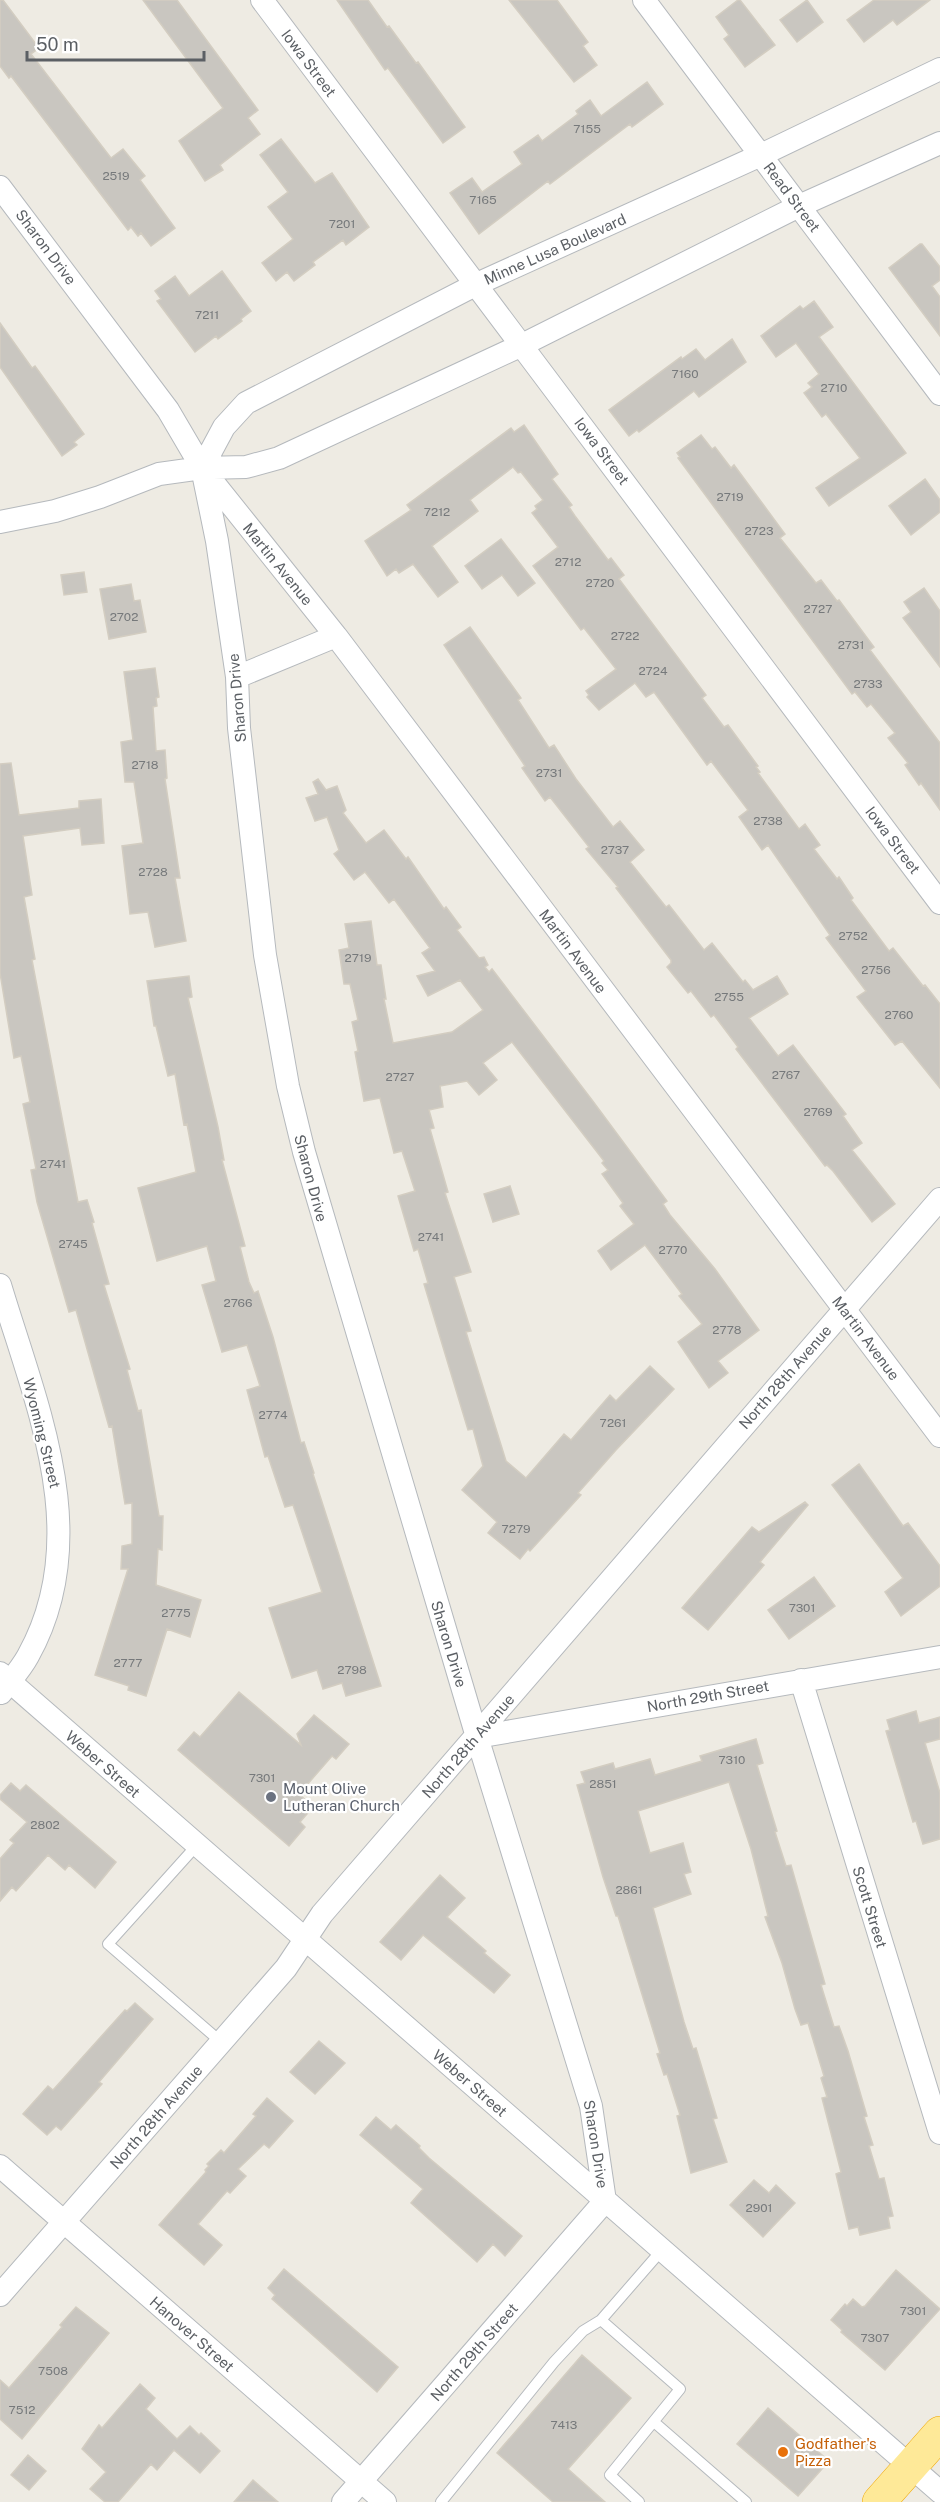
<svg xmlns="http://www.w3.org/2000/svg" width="940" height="2502" font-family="'Public Sans',sans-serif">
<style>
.building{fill:#c9c6c0;stroke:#d3cdc1;stroke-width:1.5}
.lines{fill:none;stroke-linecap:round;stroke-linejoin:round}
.service-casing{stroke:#b5b9bd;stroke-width:12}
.minor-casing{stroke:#b5b9bd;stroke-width:24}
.trunk-casing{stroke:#f0a600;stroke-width:34}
.service{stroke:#fff;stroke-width:10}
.minor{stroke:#fff;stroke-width:22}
.trunk{stroke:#fee998;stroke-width:33}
.worship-dot{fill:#6b7280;stroke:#fff;stroke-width:2}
.food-dot{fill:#e8710a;stroke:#fff;stroke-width:2}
.labels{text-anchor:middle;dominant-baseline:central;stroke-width:4.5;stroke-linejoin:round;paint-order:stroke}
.number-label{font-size:12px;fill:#76797b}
.street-label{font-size:15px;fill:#5b5f64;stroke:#fff}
.worship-label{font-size:15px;fill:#5b616d;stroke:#fff;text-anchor:start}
.food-label{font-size:15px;fill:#c56008;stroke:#fff;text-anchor:start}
</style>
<rect width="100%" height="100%" fill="#eeebe3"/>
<!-- building -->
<path class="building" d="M0,0H3L39,48L31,54L111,158L123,149L145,176L140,180L175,228L151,246L141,233L138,236L131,227L128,230L11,76L9,78L0,66Z
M143,0H177L258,110L248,118L260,134L220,165L223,170L205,181L179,141L223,108Z
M337,0H368L387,27L389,26L416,63L418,62L465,127L443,143L388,68L385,70Z
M509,0H557L588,42L583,46L597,65L574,82Z
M738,0H740L775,45L745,67L724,39L729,35L716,17Z
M807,0L823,22L797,42L780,20Z
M874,0H930L897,25L893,20L864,42L847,20Z
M647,82L663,104L632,127L630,124L550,184L548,181L479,234L450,193L472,178L482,192L522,164L514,152L538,135L542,141L578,114L576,111L590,100L601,116Z
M281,139L315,183L332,173L369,227L346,245L343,240L313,262L315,265L294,281L287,272L276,281L262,263L293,239L268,207L288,192L260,155Z
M920,244H922L940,267V280L932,286L940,297V336L889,268Z
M222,271L251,311L241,319L242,321L218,339L216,336L195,352L157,301L161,299L155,291L175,276L189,296Z
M814,301L833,327L819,337L906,453L829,506L816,488L860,458L826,414L822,417L804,393L812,387L808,383L819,374L796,343L776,357L761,336L800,306L803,309Z
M0,323L32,368L35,366L84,434L74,442L77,445L62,456L0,367Z
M732,339L746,362L699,397L694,391L639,432L637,430L629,436L609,410L681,357L682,359L696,349L705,360Z
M524,425L558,474L552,479L572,505L569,507L575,516L608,560L611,558L624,575L619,579L706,695L702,698L724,727L728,725L739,740L758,766L756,767L760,772L758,773L799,829L805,824L820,845L814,849L837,879L839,877L853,898L851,900L889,951L893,948L923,986L925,985L940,1004V1088L902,1041L895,1045L857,997L866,991L826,938L830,935L768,845L762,850L739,817L748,810L711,761L707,765L654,692L646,697L635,683L599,710L587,697L589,695L586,691L616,669L584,628L581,630L533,566L558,547L532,513L537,509L535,506L543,500L521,472L518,473L513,467L470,500L478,511L432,546L458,582L438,597L413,564L399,573L396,569L387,576L365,541L411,510L407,505L511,428L514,432Z
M701,435L712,449L715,447L731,468L734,465L785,534L780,538L816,583L821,580L837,601L839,600L874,647L870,650L940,743V810L921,783L919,785L905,765L908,763L888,738L895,733L871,704L867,707L855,692L852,694L678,458L680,457L677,453Z
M925,479L940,500V512L911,535L889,506Z
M501,539L535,583L518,596L502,575L482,589L465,566Z
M84,572L87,592L64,595L61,575Z
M131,584L134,601L140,600L146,632L109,639L100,589Z
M924,588L940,611V667L903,618L911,612L904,602Z
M470,627L521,698L518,700L549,748L554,745L576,779L613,827L620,821L644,850L630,862L666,907L669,905L704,950L712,943L743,982L745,980L753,990L777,976L788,994L749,1018L778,1056L793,1045L846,1114L843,1116L862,1143L852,1150L895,1204L872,1222L833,1171L827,1165L825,1166L736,1049L738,1047L714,1015L711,1017L691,991L688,993L667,967L671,963V960L616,888L618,887L586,849L589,847L550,797L545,801L522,768L525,766L444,645Z
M155,668L159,697L156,698L157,706L153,707L156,751L165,750L167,778L165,779L180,878H175L186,941L155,947L148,912L130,914L122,846L143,843L134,782H125L121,742L133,740L124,672Z
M11,763L19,815L79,808V801L101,799L104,843L82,845L80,828L23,836L32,895L24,897L35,959L32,960L78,1202L87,1200L94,1222L92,1223L109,1284L104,1285L130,1369L127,1370L138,1411L141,1410L159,1516H163L162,1550L158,1549L156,1585L201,1600L190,1637L167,1629L146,1696L128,1690L129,1686L95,1675L128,1569H121L122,1546L132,1544V1503L125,1504L112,1426L109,1427L76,1310L69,1312L37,1202L31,1170L36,1169L23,1104L30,1102L21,1056L14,1058L0,973V764Z
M318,779L326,790L337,786L346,810L343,813L366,843L384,830L406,859L408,857L444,909L446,907L461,927L457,930L479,958L484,957L488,965L485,967L489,972L492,969L592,1100L667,1201L663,1204L670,1215L715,1269L759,1330L718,1361L728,1373L709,1388L678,1342L702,1324L679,1296L682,1294L645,1245L611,1270L598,1251L634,1224L620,1206L623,1203L602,1174L608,1170L602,1163L604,1161L512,1042L483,1063L497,1080L479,1095L467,1081L440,1086L443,1107L429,1110L434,1128L430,1129L448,1192L445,1193L471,1272L454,1277L471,1331L466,1332L506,1461L526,1478L564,1434L571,1440L610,1395L616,1401L650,1366L674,1389L616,1450L578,1493L581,1495L530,1551L528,1549L520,1559L488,1533L497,1522L462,1490L483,1466L473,1429L468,1430L424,1284L428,1283L418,1249L414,1251L398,1196L415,1191L402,1151L394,1153L380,1098L364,1101L355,1052L358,1051L352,1022L358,1020L350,984H344L339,950L349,948L345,924L371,921L377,965H381L386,999H384L393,1043L452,1032L483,1010L460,980L428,996L417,976L435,971L422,953L430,948L394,899L389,903L365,872L354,880L334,854L339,850L327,817L315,821L306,798L318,794L313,782Z
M189,976L192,997L188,998L218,1127L224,1160H222L245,1246L240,1247L249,1282L254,1293L258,1291L273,1337L301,1443L304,1442L314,1473L313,1474L381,1686L346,1696L342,1683L323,1689L317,1670L292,1678L269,1608L322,1592L293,1505L285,1507L268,1456L265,1457L247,1390L260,1386L247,1345L222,1352L202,1285L216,1281L207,1246L157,1261L138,1188L196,1172L187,1124L184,1125L175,1074L168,1076L156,1026H154L147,981Z
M510,1186L519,1214L493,1222L484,1194Z
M859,1464L903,1526L908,1523L940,1566V1586L901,1616L885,1592L903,1578L832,1485Z
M805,1502L808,1505L760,1562L764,1565L708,1630L682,1608L752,1527L759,1532Z
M814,1577L835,1606L789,1639L768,1610Z
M239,1692L301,1745L297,1734L314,1715L349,1744L336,1759L332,1756L299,1794L313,1807L300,1822L305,1827L289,1846L178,1750L194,1732L200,1737Z
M916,1711L919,1723L940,1717V1739L925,1743L940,1793V1839L923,1844L916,1821L913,1822L886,1731L890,1730L887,1720Z
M756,1739L763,1763L757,1765L777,1831L775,1832L786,1866L791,1865L825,1984L821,1985L834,2027L839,2026L848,2051L867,2116L864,2117L873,2145L869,2146L879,2179L884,2178L893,2216L888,2217L890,2228L860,2235L858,2227L849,2229L836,2174L841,2172L822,2098L827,2097L821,2078L824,2076L808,2023L801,2025L795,2009L782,1963L765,1917L768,1916L751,1849L729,1782L638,1811L650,1853L683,1843L691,1872L684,1874L691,1894L653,1908L684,2022L693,2049L696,2048L717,2118L713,2119L727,2162L691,2173L677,2116L680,2115L667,2074L664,2075L657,2054L660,2053L618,1916H616L603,1877L577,1785L585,1783L581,1772L613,1763L615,1769L650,1759L655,1775L702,1761L700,1756Z
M11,1783L20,1791L26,1785L116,1862L95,1888L69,1865L65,1870L48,1855L16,1891L12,1887L0,1901V1859L14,1843L10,1840L27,1822L0,1799V1795Z
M440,1875L465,1898L447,1917L486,1951L484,1953L510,1975L494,1993L423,1935L401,1960L380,1942Z
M135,2003L153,2019L99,2082L102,2084L61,2130L56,2126L47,2135L23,2114L48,2086L53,2090L125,2010L127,2011Z
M319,2041L345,2063L315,2094L290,2072Z
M267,2098L293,2121L269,2148L264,2144L238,2169L246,2176L230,2193L227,2191L198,2224L222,2245L204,2265L159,2225L206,2172L205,2170L209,2166L207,2164L221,2150L224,2153L256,2116L253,2114Z
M376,2117L391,2130L396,2125L420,2146L419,2148L429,2158L522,2236L505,2256L493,2244L477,2262L411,2203L423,2189L360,2135Z
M754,2180L769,2193L776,2185L795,2203L763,2237L730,2205Z
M284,2269L398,2367L377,2392L272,2299L275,2295L268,2288Z
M896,2270L940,2309L885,2370L841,2332L842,2330L831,2320L845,2304L847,2306L853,2299L862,2307L865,2306Z
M76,2307L109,2333L22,2439L0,2419V2380L9,2388L62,2327L60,2325Z
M582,2355L631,2398L568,2469L605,2502H553L497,2453Z
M140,2384L155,2398L146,2409L177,2439L190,2426L199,2435L201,2433L220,2451L200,2473L174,2450L157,2470L151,2464L118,2502H105L90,2489L106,2472L82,2449L99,2425L102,2428Z
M768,2408L829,2461L798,2496L737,2444Z
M28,2455L46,2471L29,2490L11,2475Z
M253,2480L278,2502H234Z"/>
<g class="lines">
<!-- service casing -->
<g class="service-casing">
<path id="service" d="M197,1845L108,1944L221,2042
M654,2422L746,2502
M441,2502L554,2362L583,2331L601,2320
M639,2502L610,2475L680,2389L601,2320L661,2251"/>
</g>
<!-- minor casing -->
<g class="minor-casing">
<path id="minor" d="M262,0L940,903
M644,0L940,394
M0,187L168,410L202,468L217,541L237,677L239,728L265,955L288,1086L304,1152L477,1737L591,2106L605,2201L343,2502
M202,468L224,427L246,403L477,284L761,155L940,69
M205,472L336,636L940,1436
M0,522L55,511L100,497L159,474L202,468L246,467L279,458L522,345L799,206L940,143
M237,677L336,636
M0,1285C36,1405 95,1536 28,1656C21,1669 10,1681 1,1693
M0,1673L940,2492
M801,1680L940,2133
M477,1737L940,1657
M0,2166L385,2502
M0,2295L286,1968L322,1914L940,1199"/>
</g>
<!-- trunk casing -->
<g class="trunk-casing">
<path id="trunk" d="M879,2502L940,2433"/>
</g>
<!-- service -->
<use href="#service" class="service"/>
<!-- minor -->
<use href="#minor" class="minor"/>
<!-- trunk -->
<use href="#trunk" class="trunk"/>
</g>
<!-- markers -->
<circle class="worship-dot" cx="271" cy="1797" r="6"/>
<circle class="food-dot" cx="783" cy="2452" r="6"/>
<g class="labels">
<!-- number labels -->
<g class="number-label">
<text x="587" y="129">7155</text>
<text x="116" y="176">2519</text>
<text x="483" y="200">7165</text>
<text x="342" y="224">7201</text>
<text x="207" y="315">7211</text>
<text x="685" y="374">7160</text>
<text x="834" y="388">2710</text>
<text x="730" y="497">2719</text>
<text x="437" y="512">7212</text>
<text x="759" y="531">2723</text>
<text x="568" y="562">2712</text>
<text x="600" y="583">2720</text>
<text x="818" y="609">2727</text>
<text x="124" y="617">2702</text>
<text x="625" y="636">2722</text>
<text x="851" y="645">2731</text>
<text x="653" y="671">2724</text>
<text x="868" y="684">2733</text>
<text x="145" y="765">2718</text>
<text x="549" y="773">2731</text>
<text x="768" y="821">2738</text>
<text x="615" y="850">2737</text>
<text x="153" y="872">2728</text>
<text x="853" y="936">2752</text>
<text x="358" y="958">2719</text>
<text x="876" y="970">2756</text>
<text x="729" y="997">2755</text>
<text x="899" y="1015">2760</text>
<text x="786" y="1075">2767</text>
<text x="400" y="1077">2727</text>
<text x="818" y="1112">2769</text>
<text x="53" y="1164">2741</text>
<text x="431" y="1237">2741</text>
<text x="73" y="1244">2745</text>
<text x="673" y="1250">2770</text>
<text x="238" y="1303">2766</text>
<text x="727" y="1330">2778</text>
<text x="273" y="1415">2774</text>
<text x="613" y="1423">7261</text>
<text x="516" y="1529">7279</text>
<text x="802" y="1608">7301</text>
<text x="176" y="1613">2775</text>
<text x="128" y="1663">2777</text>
<text x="352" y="1670">2798</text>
<text x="732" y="1760">7310</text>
<text x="262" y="1778">7301</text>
<text x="603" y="1784">2851</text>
<text x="45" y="1825">2802</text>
<text x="629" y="1890">2861</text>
<text x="759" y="2208">2901</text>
<text x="913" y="2311">7301</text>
<text x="875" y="2338">7307</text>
<text x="53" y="2371">7508</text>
<text x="22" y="2410">7512</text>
<text x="564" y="2425">7413</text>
</g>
<!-- street labels -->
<g class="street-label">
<text transform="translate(309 63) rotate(53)">Iowa Street</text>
<text transform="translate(792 197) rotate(53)">Read Street</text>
<text transform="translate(46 247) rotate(53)">Sharon Drive</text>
<text transform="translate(555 249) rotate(-24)">Minne Lusa Boulevard</text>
<text transform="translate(602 451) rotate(53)">Iowa Street</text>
<text transform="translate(278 564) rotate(51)">Martin Avenue</text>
<text transform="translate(237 698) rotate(-95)">Sharon Drive</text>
<text transform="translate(893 840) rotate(53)">Iowa Street</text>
<text transform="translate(573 951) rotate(53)">Martin Avenue</text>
<text transform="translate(311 1178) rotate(75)">Sharon Drive</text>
<text transform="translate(866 1338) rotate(53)">Martin Avenue</text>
<text transform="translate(785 1377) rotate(-49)">North 28th Avenue</text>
<text transform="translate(42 1433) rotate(76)">Wyoming Street</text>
<text transform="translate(449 1644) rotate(73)">Sharon Drive</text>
<text transform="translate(708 1696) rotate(-10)">North 29th Street</text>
<text transform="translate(468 1746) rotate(-49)">North 28th Avenue</text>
<text transform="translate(103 1764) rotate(41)">Weber Street</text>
<text transform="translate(870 1907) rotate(73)">Scott Street</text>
<text transform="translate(470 2083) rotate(41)">Weber Street</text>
<text transform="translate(156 2117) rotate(-49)">North 28th Avenue</text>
<text transform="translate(596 2144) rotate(81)">Sharon Drive</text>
<text transform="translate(192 2334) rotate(41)">Hanover Street</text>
<text transform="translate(474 2352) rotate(-49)">North 29th Street</text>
</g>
<!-- worship labels -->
<g class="worship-label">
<text x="283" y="1788">Mount Olive<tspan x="283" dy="17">Lutheran Church</tspan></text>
</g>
<!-- food labels -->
<g class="food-label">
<text x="795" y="2443">Godfather's<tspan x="795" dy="17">Pizza</tspan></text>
</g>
</g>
<!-- scale -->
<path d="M27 51v9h177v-9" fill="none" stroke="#5b5f64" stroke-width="3"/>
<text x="36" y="51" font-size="18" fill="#5b5f64" stroke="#ffffff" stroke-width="4.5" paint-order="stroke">50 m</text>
</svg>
